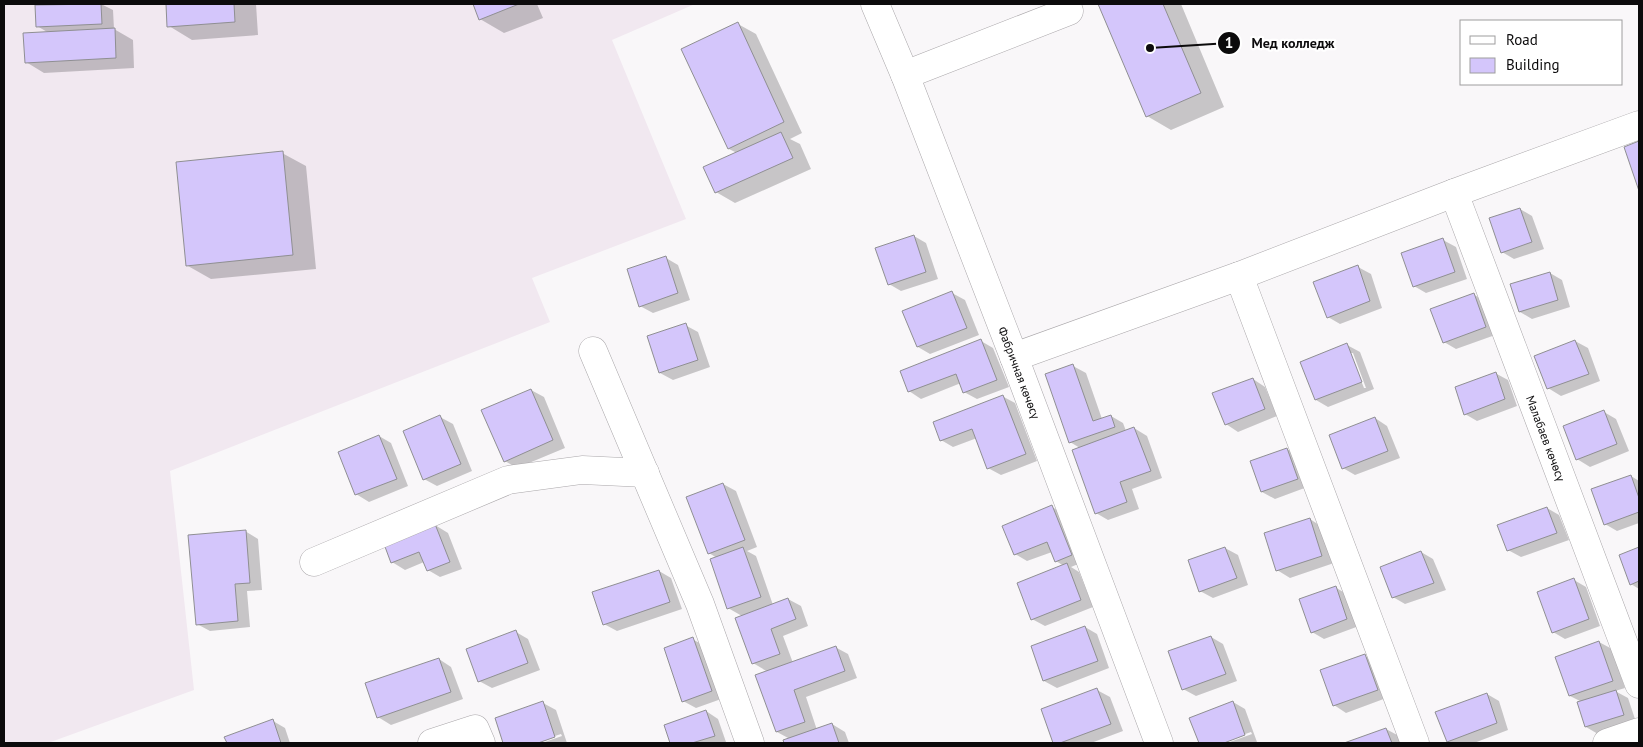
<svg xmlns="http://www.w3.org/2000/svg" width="1643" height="747" font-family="'PT Sans',sans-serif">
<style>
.built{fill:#f1e8f0}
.shadow{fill:#0003;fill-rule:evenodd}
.building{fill:#d4c6fb;stroke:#8f8f92}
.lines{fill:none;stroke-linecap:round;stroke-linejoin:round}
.minor-casing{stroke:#aaa7aa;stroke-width:29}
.minor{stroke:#fff;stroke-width:28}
.labels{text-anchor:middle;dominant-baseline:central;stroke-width:4.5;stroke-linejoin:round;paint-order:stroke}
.street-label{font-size:12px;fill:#0c0b0c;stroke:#fff}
.leader{fill:none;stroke:#0c0b0c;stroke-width:2}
.callout-dot{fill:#0c0b0c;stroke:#fff;stroke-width:2}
.mark-label{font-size:15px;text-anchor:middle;font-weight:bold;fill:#fff}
.callout-label{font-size:14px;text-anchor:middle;font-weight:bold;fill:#0c0b0c;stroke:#fff;stroke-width:4.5;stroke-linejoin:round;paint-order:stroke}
</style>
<rect width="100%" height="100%" fill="#f9f7f9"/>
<!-- built -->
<path class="built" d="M4,4H695L612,40L686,219L532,278L550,322L170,471L194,690L48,743H4Z"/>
<!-- shadow -->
<path class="shadow" d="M101,4L113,10L114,29L133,40L134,68L44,73L26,62L49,33L37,26L36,6Z
M167,4H256L258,35L192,40L169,26Z
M474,4H537L543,18L504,33L480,19Z
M1099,4H1181L1224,107L1171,130L1147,116Z
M738,24L756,34L802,133L790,139L800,144L811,169L735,203L716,192L737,153L729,149Z
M282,153L306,166L316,269L211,279L188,266Z
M1520,209L1532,216L1544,249L1514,259L1502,252Z
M914,236L926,243L938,279L901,291L889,284Z
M1443,240L1456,247L1467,279L1426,293L1414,286Z
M666,258L678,265L690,300L653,313L640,306Z
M1358,267L1371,274L1382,308L1340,324L1328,317Z
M1550,273L1562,280L1570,307L1532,319L1520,312Z
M952,293L965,300L979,335L930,354L918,347Z
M1473,294L1486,302L1498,334L1456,349L1444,342Z
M685,325L698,332L710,367L673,380L660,373L648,337Z
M981,341L993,348L1009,387L977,399L964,392L961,383L921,399L909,391Z
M1575,341L1588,348L1600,381L1561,396L1548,388Z
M1347,345L1360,352L1374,389L1328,407L1316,400ZM1350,353H1353L1366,388H1364Z
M1073,366L1086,373L1102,419L1111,416L1123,423L1126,431L1134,428L1147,436L1162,478L1132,489L1139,509L1108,520L1096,513L1080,448L1070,442Z
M1495,373L1508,380L1517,406L1477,421L1465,414Z
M1253,379L1265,387L1277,416L1238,432L1226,424Z
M531,390L544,397L565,448L517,468L505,461Z
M1002,396L1015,403L1037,461L1001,475L988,468L977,438L953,447L941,440Z
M1604,412L1616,419L1629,451L1590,467L1577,459Z
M440,417L453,424L472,471L437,486L424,479Z
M1375,418L1387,426L1400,458L1355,475L1343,468Z
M379,436L391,443L408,486L369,502L356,494L339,452Z
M1287,449L1299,456L1310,486L1275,499L1262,492Z
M1631,476L1639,481V523L1617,531L1605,524Z
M723,484L736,491L757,547L747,551L756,556L773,605L788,599L801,606L808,626L783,636L793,663L835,647L848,654L857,678L806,697L817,730L832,724L845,732L849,743H785L784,741L790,739L777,732L757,676L768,672L753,663L742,616L728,608L717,558L709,553Z
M1052,507L1064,514L1083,562L1071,567L1079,572L1093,607L1045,626L1032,619L1064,566L1056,561L1052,552L1027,561L1015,554Z
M1547,508L1559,515L1569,540L1521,557L1508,550Z
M1310,519L1322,527L1334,563L1290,578L1277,570Z
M435,525L448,533L462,569L440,577L428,570L424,562L405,570L392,562Z
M245,531L258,539L262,590L247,591L250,627L210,631L197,624Z
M1225,548L1238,555L1248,585L1213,598L1200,591Z
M1639,549V589L1631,584L1621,556Z
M1421,552L1433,559L1446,590L1405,604L1393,597Z
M659,571L671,578L682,609L617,631L604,624Z
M1574,580L1586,587L1600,626L1565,639L1553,632Z
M1335,587L1348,595L1359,626L1324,639L1312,632Z
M1085,627L1097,634L1109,668L1057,688L1044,681L1032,647Z
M516,632L528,639L540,670L492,688L479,681Z
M1211,637L1223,644L1237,681L1196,696L1183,689Z
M692,639L705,646L724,698L696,708L683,701Z
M1599,642L1612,649L1625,688L1615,691L1628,698L1636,722L1598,734L1586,727L1582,702L1570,696Z
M1365,656L1377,663L1389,697L1346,713L1334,705Z
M439,659L451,667L463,699L391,725L378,717Z
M1097,690L1110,697L1123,731L1091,743H1054L1042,710Z
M1487,694L1499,701L1508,730L1474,743H1451L1448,741Z
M1233,702L1245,709L1257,742L1227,743L1252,734L1251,732L1220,743H1200L1190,718Z
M543,703L556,710L567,743H542L562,736L561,734L534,743H505L496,719Z
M706,711L718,719L726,742L671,743L665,725Z
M273,721L285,728L290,743H228L226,737Z
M1386,729L1399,736L1401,743H1348Z"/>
<!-- building -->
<path class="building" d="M101,4L102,24L36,27L35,5Z
M166,4H234L235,22L167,27Z
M473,4H519L479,20Z
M1098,4H1163L1201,93L1146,117Z
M738,22L784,122L728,149L681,49Z
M115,28L116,58L25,63L23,33Z
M781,132L793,158L715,193L703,167Z
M1639,141V191L1624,147Z
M283,151L293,255L186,266L176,162Z
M1520,208L1532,242L1501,253L1489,218Z
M914,235L926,272L888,285L875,248Z
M1443,238L1455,272L1413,287L1401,253Z
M666,256L678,293L639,307L627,269Z
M1358,265L1370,301L1327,318L1313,282Z
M1550,272L1558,300L1519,312L1510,284Z
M952,291L967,328L917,347L902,311Z
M1474,293L1486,327L1443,343L1430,309Z
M686,323L698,360L659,373L647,336Z
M981,339L997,380L963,393L956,374L908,392L900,371Z
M1575,340L1589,374L1547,389L1534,356Z
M1347,343L1362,382L1315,400L1300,362Z
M1073,364L1093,421L1111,415L1115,427L1069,443L1045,374Z
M1496,372L1505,399L1464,415L1455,387Z
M1253,378L1265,409L1225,425L1212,393Z
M531,389L553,440L504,462L481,410Z
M1003,395L1026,454L987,469L972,429L940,441L933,422Z
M1604,410L1617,444L1576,460L1563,426Z
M440,415L461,464L423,480L403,431Z
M1375,417L1388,451L1342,469L1329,435Z
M1134,427L1151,471L1120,482L1127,502L1095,514L1072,450Z
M379,435L397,479L355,495L338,452Z
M1287,448L1298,479L1261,492L1250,461Z
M1631,475L1639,498V512L1604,525L1591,489Z
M723,483L745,540L708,554L686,497Z
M1052,505L1072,555L1055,562L1047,542L1014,555L1002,526Z
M1547,507L1557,533L1507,551L1497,525Z
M1310,518L1322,556L1276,571L1264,533Z
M435,524L450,562L427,571L419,552L391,563L384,544Z
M246,530L250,583L235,584L238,621L196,625L188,535Z
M743,547L761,597L727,609L710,559Z
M1225,547L1237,578L1199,592L1188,560Z
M1639,547V581L1630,585L1619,555Z
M1421,551L1434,583L1392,598L1380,567Z
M1067,563L1081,600L1031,620L1017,583Z
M659,570L670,602L603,625L592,592Z
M1574,578L1589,619L1552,633L1537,592Z
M1336,586L1347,619L1311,633L1299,599Z
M788,598L796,619L771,629L780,654L752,664L735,618Z
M1085,626L1098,661L1043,681L1031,646Z
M516,630L528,663L478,682L466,649Z
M1211,636L1226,674L1182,690L1168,651Z
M693,637L712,691L682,702L664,648Z
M1599,641L1613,681L1569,696L1555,657Z
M836,646L845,671L794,690L805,722L776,732L755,675Z
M1365,654L1378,690L1333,706L1320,670Z
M439,658L451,692L377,718L365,683Z
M1097,688L1111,724L1060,743H1053L1041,709Z
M1616,690L1624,715L1585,727L1577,702Z
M1487,693L1497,723L1447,742L1435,712Z
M543,701L555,737L538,743H503L495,718Z
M1233,701L1245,735L1224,743H1199L1189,718Z
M706,710L715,736L692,743H670L664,725Z
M273,719L281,743H227L224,737Z
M832,723L839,743H784L783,740Z
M1386,728L1392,743H1344Z"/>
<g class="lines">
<!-- minor casing -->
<g class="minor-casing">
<g id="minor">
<path id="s1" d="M875,4L905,75L1014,357L1159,743"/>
<path d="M905,75L1069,11"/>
<path id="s2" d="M1454,193L1639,684"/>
<path d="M1239,276L1415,743"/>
<path d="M593,351L700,604L750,743"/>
<path d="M1014,357L1239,276L1454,193L1639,125"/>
<path d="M314,562L508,480L582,470L645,473"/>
<path d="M432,743L475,729L481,743"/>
<path d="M1607,743L1639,732"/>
</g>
</g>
<!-- minor -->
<use href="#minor" class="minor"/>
</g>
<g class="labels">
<!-- street labels -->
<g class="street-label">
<text stroke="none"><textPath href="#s1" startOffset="396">Фабричная көчөсү</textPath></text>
<text stroke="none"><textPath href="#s2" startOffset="262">Малабаев көчөсү</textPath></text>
</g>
</g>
<!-- callouts -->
<path class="leader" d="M1150 48L1229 43"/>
<g class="callout-dot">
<circle cx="1150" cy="48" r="5"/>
<circle cx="1229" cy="43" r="12"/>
</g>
<g class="mark-label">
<text x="1229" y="48">1</text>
</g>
<g class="callout-label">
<text x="1293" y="48">Мед колледж</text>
</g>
<!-- border -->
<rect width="1643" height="747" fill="none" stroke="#0c0b0c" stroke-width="10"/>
<!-- legend -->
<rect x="1460" y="20" width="162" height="65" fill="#ffffff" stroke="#9e9d9e"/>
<rect x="1470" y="36" width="25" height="8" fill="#ffffff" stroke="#9e9d9e"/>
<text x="1506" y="45" font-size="15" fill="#0c0b0c">Road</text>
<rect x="1470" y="58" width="25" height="15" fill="#d4c6fb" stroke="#9e9d9e"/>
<text x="1506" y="70" font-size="15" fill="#0c0b0c">Building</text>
</svg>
